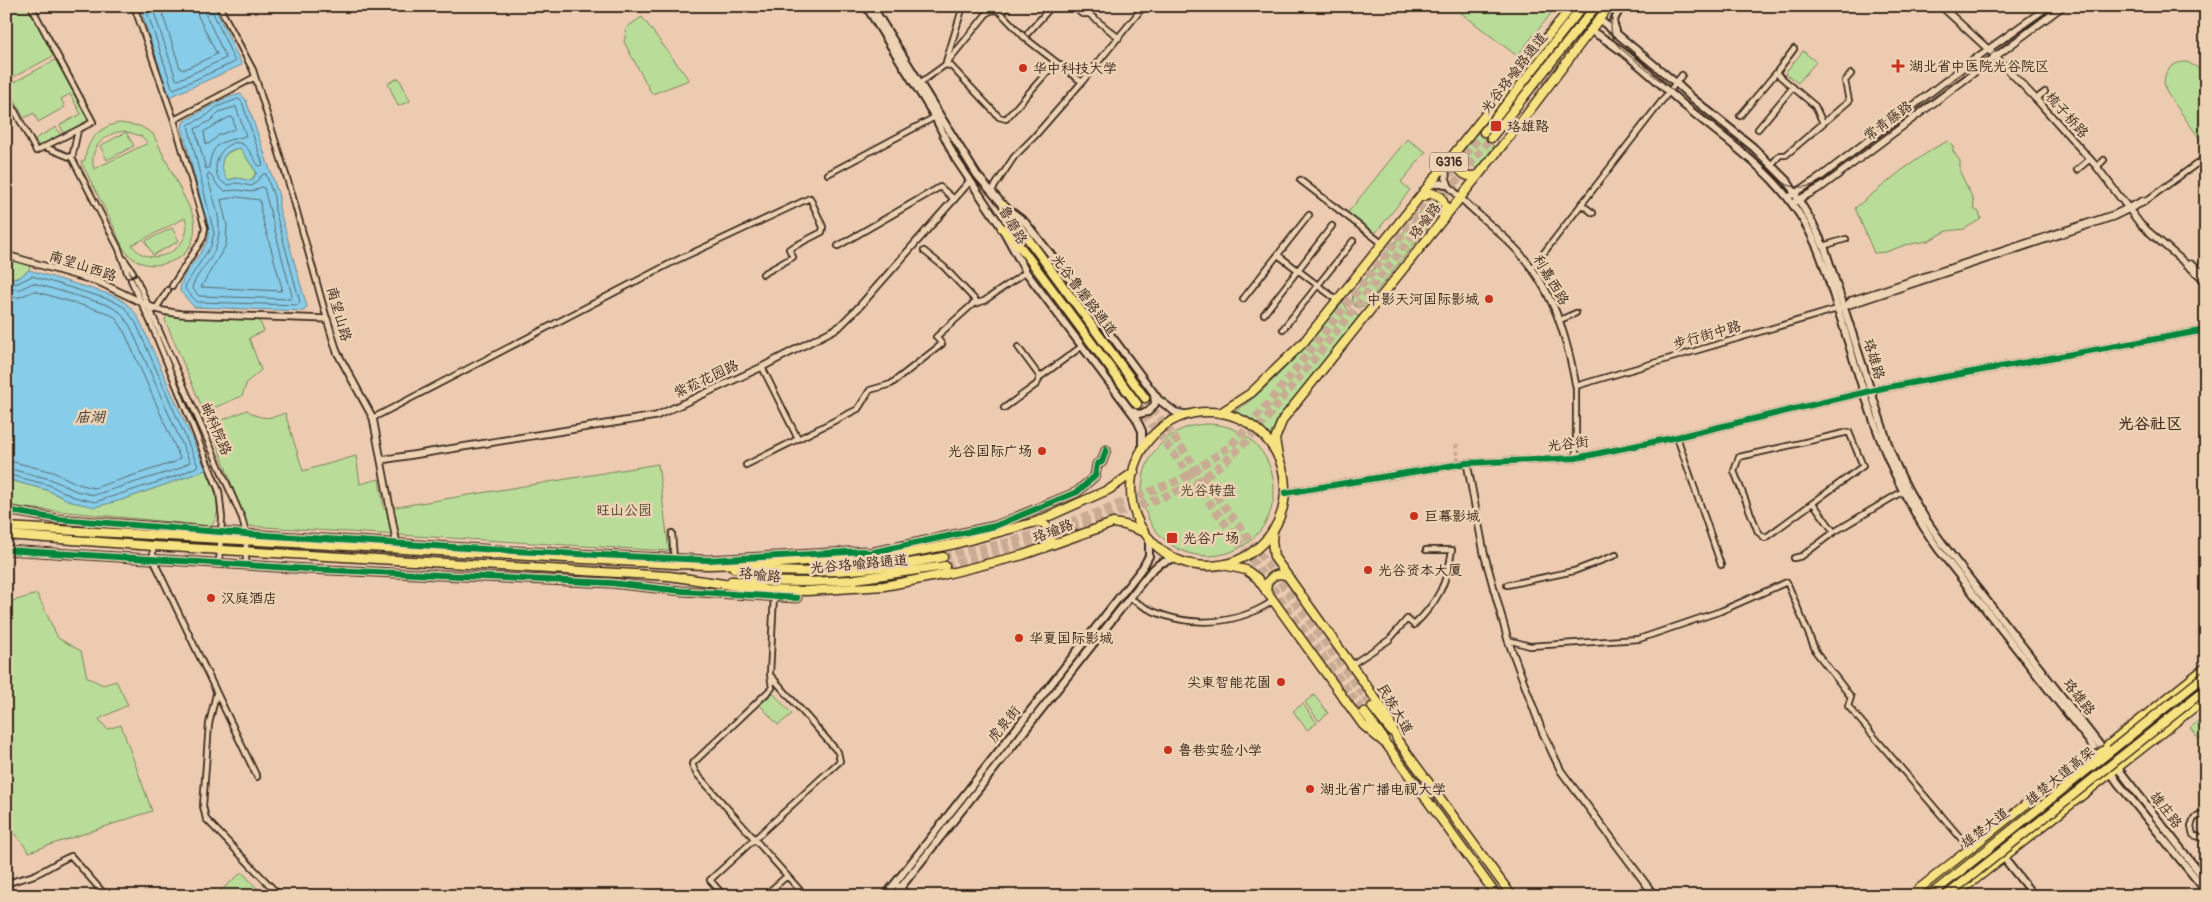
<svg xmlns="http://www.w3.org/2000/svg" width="2212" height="902" font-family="Pangolin,'LXGW WenKai TC',sans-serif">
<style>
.green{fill:#b9dd98;stroke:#7a845b;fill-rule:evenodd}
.water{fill:#87cce8;stroke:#698b97;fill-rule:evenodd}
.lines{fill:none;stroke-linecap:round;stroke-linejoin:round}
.shore{stroke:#596b6f;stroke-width:1}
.minor-tunnel{stroke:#c9ab94;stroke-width:4.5;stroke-dasharray:4.5 2;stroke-linecap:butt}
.primary-tunnel{stroke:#c9ab94;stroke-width:8;stroke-dasharray:8 4;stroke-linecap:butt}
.trunk-tunnel{stroke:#c9ab94;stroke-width:8;stroke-dasharray:8 4;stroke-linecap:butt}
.minor-casing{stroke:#3b2a1e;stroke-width:8}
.tertiary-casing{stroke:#3b2a1e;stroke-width:9}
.secondary-casing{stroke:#3b2a1e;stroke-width:10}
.primary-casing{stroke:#3b2a1e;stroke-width:11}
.trunk-casing{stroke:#3b2a1e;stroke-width:11}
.minor{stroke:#edd2b4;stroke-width:4.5}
.tertiary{stroke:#edd2b4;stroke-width:5.5}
.secondary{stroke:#edd2b4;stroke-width:6}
.primary{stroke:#f7e281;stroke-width:8}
.trunk{stroke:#f7e281;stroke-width:8}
.tram{stroke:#3b2a1e;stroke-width:1}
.trunk-bridge-casing{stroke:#3b2a1e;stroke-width:11;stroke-linecap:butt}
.trunk-bridge{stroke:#f7e281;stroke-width:8}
.cycleway-casing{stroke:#edd2b4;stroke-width:9}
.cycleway{stroke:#00873e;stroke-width:6}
.poi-dot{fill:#c8321e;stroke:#edd2b4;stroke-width:2}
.labels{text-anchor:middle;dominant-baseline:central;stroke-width:5;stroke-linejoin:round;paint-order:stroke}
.shield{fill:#edd2b4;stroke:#705c4b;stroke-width:1}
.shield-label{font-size:12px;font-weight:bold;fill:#3b2a1e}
.poi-label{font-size:14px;fill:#3b2a1e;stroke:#edd2b4;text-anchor:start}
.street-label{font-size:14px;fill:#3b2a1e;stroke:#edd2b4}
.park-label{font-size:14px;fill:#4e4530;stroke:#edd2b4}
.water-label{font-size:15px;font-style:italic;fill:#46423c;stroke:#edd2b4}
.quarter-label{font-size:16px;font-weight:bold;fill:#3b2a1e;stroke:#edd2b4}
</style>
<rect width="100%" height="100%" fill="#eccbb1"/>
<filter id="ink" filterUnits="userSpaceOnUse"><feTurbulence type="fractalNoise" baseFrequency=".02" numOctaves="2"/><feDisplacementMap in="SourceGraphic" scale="10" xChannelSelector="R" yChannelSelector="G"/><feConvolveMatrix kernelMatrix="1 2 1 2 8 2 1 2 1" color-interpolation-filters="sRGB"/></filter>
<g filter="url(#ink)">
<!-- green -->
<path class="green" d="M14,6H29L55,55L6,81V10Z
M1452,6H1557L1517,56Z
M642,17L689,80L652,94L624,42L627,27Z
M1803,51L1816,62L1798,83L1785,73Z
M57,59L89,121L64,134L60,125L81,114L70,94L61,99L65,107L38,122L34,113L24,118L7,86Z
M2187,62L2198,68L2206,79L2205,146L2167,93C2159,77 2169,61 2187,62Z
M399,78L410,101L398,106L388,83Z
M119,123L140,126L153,134L193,215C197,228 194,244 184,254C168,267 143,270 128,254C121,247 118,236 114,227C103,205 92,183 81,162L85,160C87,140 99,127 119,123ZM124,131L141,136L148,143L94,169C88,149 104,133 124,131ZM185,218C196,248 150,272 132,245Z
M56,127L61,136L39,147L35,139Z
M126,132L134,146L107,160L100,146Z
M1477,133L1494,146L1477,169L1460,155Z
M1407,139L1426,152L1401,182L1410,190L1373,236L1346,215Z
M1948,141L1953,146V151L1960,161V172L1973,199L1974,209L1979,212L1981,219L1964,229L1947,231L1928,241L1905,245L1886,252L1874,253L1855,208L1901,171L1934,148Z
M240,148L256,172L251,181L236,178L228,180C216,166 221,152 240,148Z
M1431,199C1439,198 1443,204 1440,212L1366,304L1359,308L1355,306L1352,302L1353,294Z
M172,228L179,241L153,255L145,241Z
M6,257L30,264L29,270L20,277L6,279Z
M1343,302L1349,312L1359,316L1277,420L1272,432V441C1260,427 1249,420 1233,413C1275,386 1310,339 1343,302Z
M167,315L259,320L264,331L249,338L261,370L247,382L242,396L204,412L165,320Z
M247,410C259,420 271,419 285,413L303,471L356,456L360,484L379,479L384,509L658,464L669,551L247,526L210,425Z
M1142 490a66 66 0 1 1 132 0a66 66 0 1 1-132 0Z
M206,470C214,487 225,510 211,526L6,506V479L47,490L72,502L122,500Z
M37,594L58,638L81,651L87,677L103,685L116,681L128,705L99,719L107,729L121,725L152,811L29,852L6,821V746L11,733L6,724V603Z
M773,693L792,714L778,725L760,705Z
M1314,695L1328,713L1319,721L1305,702Z
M1303,704L1317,723L1307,730L1293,711Z
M2206,714V733L2199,739L2190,728Z
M242,872L264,896H219L217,894Z"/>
<!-- water -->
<path class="water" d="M143,6H214L242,65L169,97L140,7Z
M241,94L246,100L279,196V208L307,307L304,311L194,307L180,291C181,269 206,255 209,233L182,127L184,121C203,112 219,98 241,94ZM240,148L257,173L251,181L238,178L228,180C217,166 221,150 240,148Z
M29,270L112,295C125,301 133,308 140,321L206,470L122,500L95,507L72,502L47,490L6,479V279L20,277Z"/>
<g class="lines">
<!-- shore -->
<path class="shore" d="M145,6L172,87L174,89L235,62L210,6
M152,6L176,79L178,80L226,58L205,13L203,6
M160,6L180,68L183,70L217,54L198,16L196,6
M239,99L242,102L263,165L259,166C254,160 249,147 242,144C226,135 203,170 225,184C229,186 232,184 236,183C242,183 247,186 252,186L263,174H266L274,197L275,210L300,302L298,305L197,302L185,289L186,284L211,246L214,233L188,125L206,116L217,107Z
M236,107L246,136C225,142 212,139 209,168L206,169L195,129L210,121L219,112Z
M230,117L233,118L235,129L219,135L209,144H206L204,132Z
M209,173L219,187L225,191L237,190L251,192L261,187L264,188L292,296L291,299L199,296L192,288C194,279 204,267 210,259C228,231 215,205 207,176Z
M237,197L260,200L261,213L282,288L281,291L201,287L226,245L227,225L221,200Z
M6,284L18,283L32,276L111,300L124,307L136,323L198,466L180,475L95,502L74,497L49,485L6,474
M6,290L20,289L33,283L108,305L120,312L130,326L190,462L178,469L94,495L76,491L50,479L6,468
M6,298L20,297L34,291L105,312L115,317L123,329L180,458L175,462L94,488L78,484L53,472L6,460"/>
<!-- minor-tunnel -->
<path class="minor-tunnel" d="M1456,444L1458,461"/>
<!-- primary-tunnel -->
<path class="primary-tunnel" d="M1145,398L1372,707
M1137,404L1364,712"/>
<!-- trunk-tunnel -->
<path class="trunk-tunnel" d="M943,557L1012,541L1088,516L1182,479L1230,446L1267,405L1484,132
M945,566C1006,550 1065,532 1124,511C1152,501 1182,492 1207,475C1229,460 1246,442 1263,423L1491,138"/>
<!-- minor casing -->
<g class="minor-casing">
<path id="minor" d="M134,6L174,120L205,228L203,238L172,286
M219,6L253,70L292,194L327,319
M971,6L1004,10L1007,6
M1073,6L1082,14H1089L1119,38
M1028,33L1052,6
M1794,49L1776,73L1815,106L1823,123
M946,62L963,6
M945,65L951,66L999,117L1006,119L1056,62
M920,83L945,65L988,12L994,10L999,11L1025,38L1082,82L1144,6
M6,94L36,151L93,122L31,6
M2036,99L2045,92
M1740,116L1776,73
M174,120L255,77
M1758,129L1793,87
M78,130L72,158L119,249L128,275
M45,147L72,158
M1771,165L1780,155H1786L1849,101L1845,81L1851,74
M2097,167L2104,160
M2077,170L2090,159
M828,174L935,117
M1300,180L1383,244
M991,192L1014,157L1034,137L1082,82
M1581,204L1593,213
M838,246L940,187L953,198
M1823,246L1846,239
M924,251L944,267L978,303
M1278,255L1337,300
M124,259L133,272
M1532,268L1682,75
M136,278L242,518L246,534V565
M131,280L150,321L219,491L222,518L219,563
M1243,299L1309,215
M1847,304L1851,300L2114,214L2143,200
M155,310L168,290
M1264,314L1332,226
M1560,320L1576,313
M1283,329L1353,241
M1018,347L1040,377L1081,347
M762,367L798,439
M1004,408L1037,384L1040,377
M373,418L675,261L810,198L823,227L822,232L789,249L793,257L763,274
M1849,432L1863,466L1765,538L1758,532L1734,471L1739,457Z
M1677,437L1721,565
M1576,458V386L1844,307L2114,217L2143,203L2206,157
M746,465L858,409L870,390L891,384L942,344L936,337L973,304L984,301L1026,272
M1813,503L1834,532
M672,533L674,559
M153,546V559L257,777
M1794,558L1802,556L1834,532L1905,490
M1507,585L1574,571L1616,555
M774,595L770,674L772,688L692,764L696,773L805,896
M1130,598C1172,628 1229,630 1273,601
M1508,640L1530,646L1639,639L1721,611L1787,582L1816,652L1851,697L1848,706L1970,849
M1351,665L1389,640L1407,619L1414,625C1438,602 1447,583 1452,550H1426
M216,694L209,724L203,806L206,819L280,896
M2206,813L2194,818L2191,826L2193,835L2206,839
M6,885C15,879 24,879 34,875C46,870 58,861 71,856L106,896
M724,896L710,880L840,761L838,752L772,677
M764,896L787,876"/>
</g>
<!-- tertiary casing -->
<g class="tertiary-casing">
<path id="tertiary" d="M1941,6L1989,50L2036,99L2097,167L2141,225L2206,281
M1446,165V178L1449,186C1467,206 1488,222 1508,241C1551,282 1565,329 1576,386
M1431,185L1441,183L1449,186
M1789,197L1819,178L1969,63L2049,6
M1793,203L1823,186L2063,6
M6,255L99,282L149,306L163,311L181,314L327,319L337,352L373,418L397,545
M2191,264L2206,275
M381,460L656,416L762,367L839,327L859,307L970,181
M1467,463L1484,553L1508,640L1542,731L1561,771L1655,896
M1285,493L1467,463L1576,458L1677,437L1883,388L2206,330
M898,886L908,896"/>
</g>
<!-- secondary casing -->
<g class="secondary-casing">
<path id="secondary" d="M866,6L935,117L955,158L1002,228L1026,272L1136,418L1142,431V450
M872,6L977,175L1004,206L1025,222L1049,252L1159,400L1175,412L1188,415
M1599,19L1676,83L1691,97L1753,147L1788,182L1813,224L1825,249L1889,447C1904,489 1928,525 1955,560L2206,881
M1591,31C1623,48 1658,82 1685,106C1739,151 1788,180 1817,247C1827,271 1833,295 1841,319C1867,403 1887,478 1939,550L2089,741L2118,783L2206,891
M1616,31L1613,22L1621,6
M1131,410L1138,414L1148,412L1155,404L1154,395
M2003,857L2034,896
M885,896L1143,567L1149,556V538
M894,896L1150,572L1159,564L1174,558"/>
</g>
<!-- primary casing -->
<g class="primary-casing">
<path id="primary" d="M1004,206L1145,398
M1002,228L1022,249L1137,404
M6,510L58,519L246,534L515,551L708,560L864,551L869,553L995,526L1077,492L1095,476L1097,464L1102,462L1106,450
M1273,530L1272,541L1274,557L1385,712L1398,741L1512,896
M6,550L308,569L611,583L682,591L797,598
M1223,565L1246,570L1257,578L1363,725L1387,745L1497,896
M1266,591L1267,583C1272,575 1279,572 1287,576
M1372,707L1391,731
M1364,712L1384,739
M2101,751L2206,667
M1920,896L2065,780
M1954,896L2206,698"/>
</g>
<!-- trunk casing -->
<g class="trunk-casing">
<path id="trunk" d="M1484,132L1583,6
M1491,138L1596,6
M1456,152C1454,165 1462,180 1477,175
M1421,197L1432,193L1441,197L1445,206L1443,217
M1131 489a77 77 0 1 1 154 0a77 77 0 1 1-154 0Z
M1220,413L1251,393L1303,343L1572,6
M1278,457L1275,439L1283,419L1521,122L1609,6
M1036,522L1043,523L1050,530V540L1044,548
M6,527L674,564L709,565L780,563L904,554L955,544L1036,522L1110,489L1134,472
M6,535L153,546L669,576L765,590L807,591L884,586L942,575L1023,555L1113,523L1125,525L1144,532
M734,568C805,576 874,571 943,557
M731,581L808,582L849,580L945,566"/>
</g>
<!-- minor -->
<use href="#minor" class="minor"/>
<!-- tertiary -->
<use href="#tertiary" class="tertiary"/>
<!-- secondary -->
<use href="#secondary" class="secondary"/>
<!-- primary -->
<use href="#primary" class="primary"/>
<!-- trunk -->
<use href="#trunk" class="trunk"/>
<!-- tram -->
<path class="tram" d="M1618,6C1609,20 1608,34 1619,47C1659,81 1701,112 1742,145C1757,157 1770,178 1788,185C1799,189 1811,187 1821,181L2056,6"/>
<!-- trunk-bridge casing -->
<g class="trunk-bridge-casing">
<path id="trunk-bridge" d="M1910,896L2035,797L2106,749
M1929,896L2206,675
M1946,896L2206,689"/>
</g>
<!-- trunk-bridge -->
<use href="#trunk-bridge" class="trunk-bridge"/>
<!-- cycleway casing -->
<g class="cycleway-casing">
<path id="cycleway" d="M1285,493L1467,463L1576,458L1677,437L1883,388L2206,330
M6,510L58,519L246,534L515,551L708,560L864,551L869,553L995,526L1077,492L1095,476L1097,464L1102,462L1106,450
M6,550L308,569L611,583L682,591L797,598"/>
</g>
<!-- cycleway -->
<use href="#cycleway" class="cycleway"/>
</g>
</g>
<!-- markers -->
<g class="poi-dot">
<path d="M1895.5 58.5h5v5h5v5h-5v5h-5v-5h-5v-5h5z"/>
<circle cx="1023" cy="68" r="5"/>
<rect x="1490" y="120" width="12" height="12" rx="2.5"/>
<circle cx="1489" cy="299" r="5"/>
<circle cx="1042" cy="451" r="5"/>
<circle cx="1414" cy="516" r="5"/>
<rect x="1166" y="532" width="12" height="12" rx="2.5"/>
<circle cx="1368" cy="570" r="5"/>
<circle cx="211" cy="598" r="5"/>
<circle cx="1019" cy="638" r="5"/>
<circle cx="1281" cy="682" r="5"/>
<circle cx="1168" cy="750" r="5"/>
<circle cx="1310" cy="789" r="5"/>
</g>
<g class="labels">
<!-- shield labels -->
<rect class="shield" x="1430" y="152.5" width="38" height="19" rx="4"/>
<g class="shield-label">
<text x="1449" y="162">G316</text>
</g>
<!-- poi labels -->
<g class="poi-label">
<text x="1909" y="66">湖北省中医院光谷院区</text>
<text x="1033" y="68">华中科技大学</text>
<text x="1507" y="126">珞雄路</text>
<text x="1479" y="299" text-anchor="end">中影天河国际影城</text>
<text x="1032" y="451" text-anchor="end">光谷国际广场</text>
<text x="1424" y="516">巨幕影城</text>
<text x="1183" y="538">光谷广场</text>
<text x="1378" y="570">光谷资本大厦</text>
<text x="221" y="598">汉庭酒店</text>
<text x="1029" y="638">华夏国际影城</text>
<text x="1271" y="682" text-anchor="end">尖東智能花園</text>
<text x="1178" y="750">鲁巷实验小学</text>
<text x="1320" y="789">湖北省广播电视大学</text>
</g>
<!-- street labels -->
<g class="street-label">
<text transform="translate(1514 73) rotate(-52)">光谷珞喻路通道</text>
<text transform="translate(2067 115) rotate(48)">梳子桥路</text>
<text transform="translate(1888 121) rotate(-37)">常青藤路</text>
<text transform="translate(1425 221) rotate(-52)">珞喻路</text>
<text transform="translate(1013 225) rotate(60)">鲁磨路</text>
<text transform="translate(83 266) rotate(18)">南望山西路</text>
<text transform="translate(1551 280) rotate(59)">利嘉西路</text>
<text transform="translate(1084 295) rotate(53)">光谷鲁磨路通道</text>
<text transform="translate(339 314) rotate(74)">南望山路</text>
<text transform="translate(1707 335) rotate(-16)">步行街中路</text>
<text transform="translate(1874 359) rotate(73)">珞雄路</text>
<text transform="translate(706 379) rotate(-25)">紫菘花园路</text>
<text transform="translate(216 429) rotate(66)">邮科院路</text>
<text transform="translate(1568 444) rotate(-7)">光谷街</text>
<text transform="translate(1053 531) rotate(-20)">珞瑜路</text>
<text transform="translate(859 564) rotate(-5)">光谷珞喻路通道</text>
<text transform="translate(760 575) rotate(7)">珞喻路</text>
<text transform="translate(2079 697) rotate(52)">珞雄路</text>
<text transform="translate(1395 709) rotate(59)">民族大道</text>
<text transform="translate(1004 724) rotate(-51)">虎泉街</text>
<text transform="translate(2060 776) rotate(-39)">雄楚大道高架</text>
<text transform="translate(2166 810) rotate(52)">雄庄路</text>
<text transform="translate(1985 828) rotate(-38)">雄楚大道</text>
</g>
<!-- park labels -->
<g class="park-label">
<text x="1208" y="490">光谷转盘</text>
<text x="624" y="510">旺山公园</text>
</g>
<!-- water labels -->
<g class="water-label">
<text x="90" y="417">庙湖</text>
</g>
<!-- quarter labels -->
<g class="quarter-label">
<text x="2150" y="424">光谷社区</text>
</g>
</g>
<!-- margin -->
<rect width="2212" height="902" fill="none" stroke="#edd2b4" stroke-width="25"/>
<rect x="12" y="12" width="2187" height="877" fill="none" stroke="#3b2a1e" stroke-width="2" filter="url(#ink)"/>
</svg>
